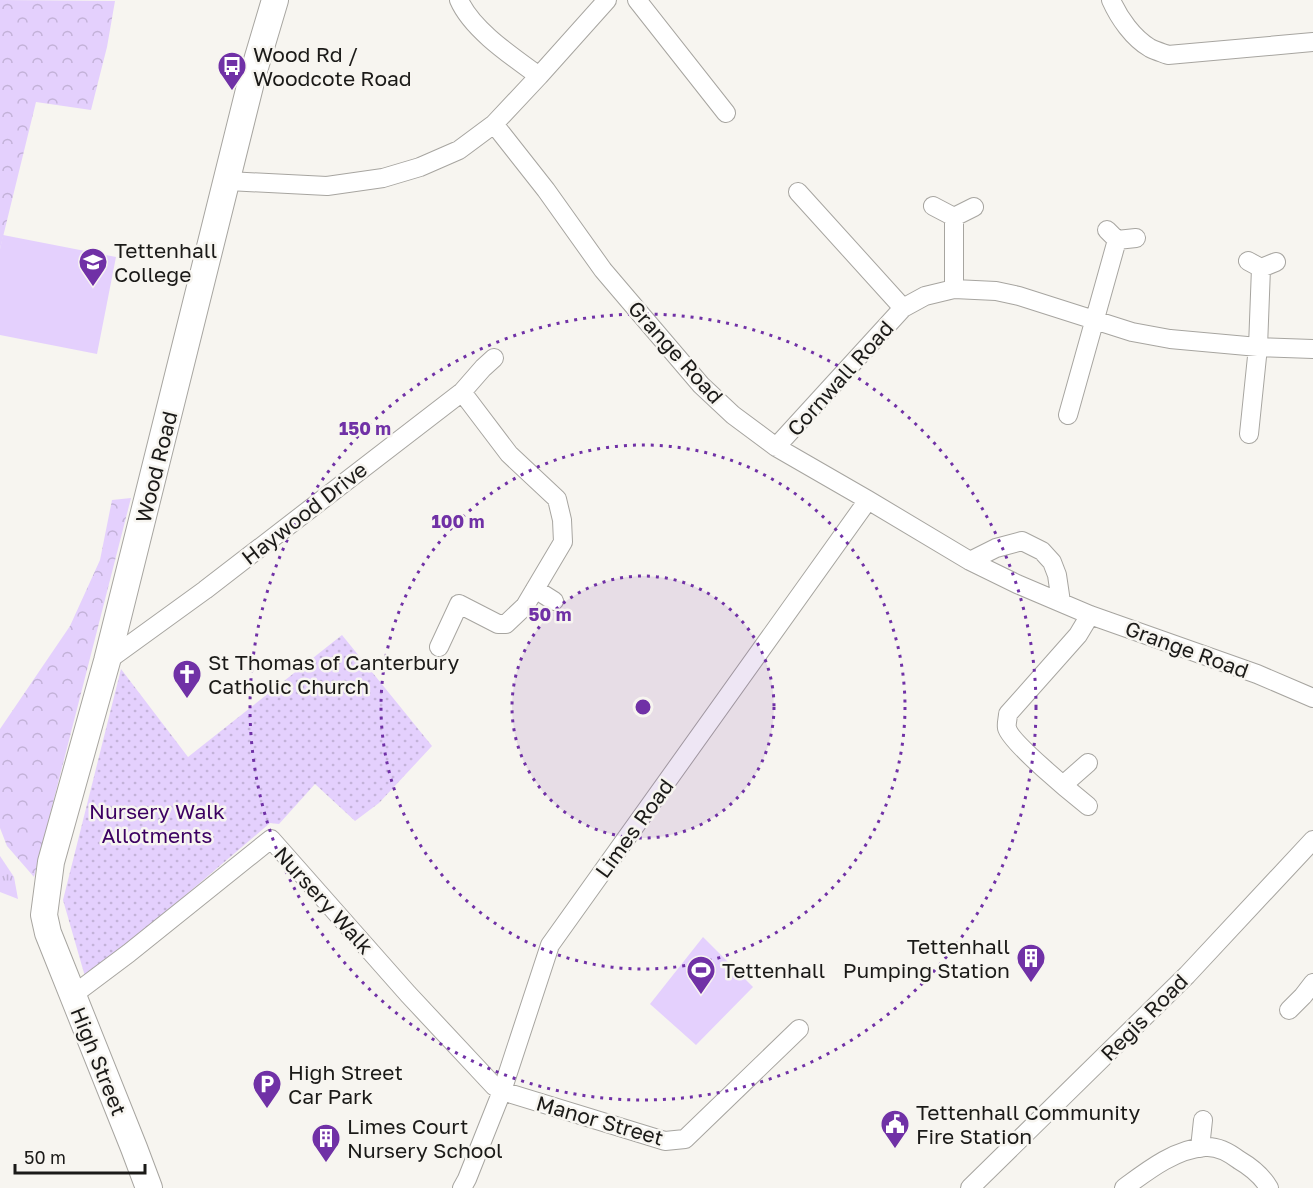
<svg xmlns="http://www.w3.org/2000/svg" width="1313" height="1188" font-family="'Golos Text',sans-serif">
<style>
.grass{fill:url(#grass-tufts)}
.forest{fill:url(#forest-crowns)}
.park{fill:url(#park-dots)}
.pitch{fill:#e4d0fd}
.lines{fill:none;stroke-linecap:round;stroke-linejoin:round}
.street-casing{stroke:#a7a5a0;stroke-width:20}
.secondary-casing{stroke:#a7a5a0;stroke-width:28}
.street{stroke:#fff;stroke-width:18}
.secondary{stroke:#fff;stroke-width:26}
.ring{fill:none;stroke:#7031a6;stroke-width:3;stroke-dasharray:3 6}
.labels{text-anchor:middle;dominant-baseline:central;stroke-width:5;stroke-linejoin:round;paint-order:stroke}
.poi-label{font-size:21px;fill:#1b1a18;stroke:#f7f5f0;text-anchor:start}
.street-label{font-size:21px;fill:#1b1a18;stroke:#f7f5f0}
.park-label{font-size:21px;fill:#3c0062;stroke:#f7f5f0}
.centre{fill:#7031a6;stroke:#f7f5f0;stroke-width:3}
.ring-label{font-size:18px;text-anchor:middle;font-weight:bold;fill:#7031a6;stroke:#f7f5f0;stroke-width:5;stroke-linejoin:round;paint-order:stroke}
</style>
<defs>
<pattern id="grass-tufts" width="24" height="20" patternUnits="userSpaceOnUse" patternTransform="scale(1.5)"><rect width="24" height="20" fill="#e4d0fd"/><path d="M3 7l-1-3M5 7V3M7 7l1-3M15 17l-1-3M17 17v-4M19 17l1-3" fill="none" stroke="#c3b2d8"/></pattern>
<pattern id="forest-crowns" width="20" height="18" patternUnits="userSpaceOnUse" patternTransform="scale(1.5)"><rect width="20" height="18" fill="#e4d0fd"/><path d="M2 6a3 3 0 1 1 6 0M12 15a3 3 0 1 1 6 0" fill="none" stroke="#c3b2d8"/></pattern>
<pattern id="park-dots" width="8" height="8" patternUnits="userSpaceOnUse" patternTransform="scale(1.5)"><rect width="8" height="8" fill="#e4d0fd"/><path d="M2 2h.1M6 6h.1" fill="none" stroke="#c3b2d8" stroke-width="1.8" stroke-linecap="round"/></pattern>
</defs>
<rect width="100%" height="100%" fill="#f7f5f0"/>
<!-- grass -->
<path class="grass" d="M0,856L14,877L18,899L0,892Z"/>
<!-- forest -->
<path class="forest" d="M0,0L115,1L107,47L91,110L36,102L0,249Z
M131,498L34,877L7,846L0,828V729L70,626L100,560L112,500Z"/>
<!-- park -->
<path class="park" d="M342,635L432,746L379,803L355,821L315,784L279,824L270,823L86,980L63,900L121,669L188,757Z"/>
<!-- pitch -->
<path class="pitch" d="M3,235L116,257L97,354L0,335V249Z
M703,937L753,987L696,1045L650,1004Z"/>
<g class="lines">
<!-- street casing -->
<g class="street-casing">
<path id="street" d="M459,0C472,30 513,57 539,76
M637,0L726,113
M1111,0C1119,18 1133,38 1150,48C1156,51 1163,53 1168,55L1313,42
M494,124L546,190L603,270L701,385L733,415L776,447L868,500L970,561L1017,584L1090,615L1257,674L1313,698
M228,181L327,186L383,178L420,167L459,150L494,124L539,76L607,0
M798,192L903,308
M933,206L954,217L974,207
M1107,230L1117,240L1136,238
M1248,261L1261,268L1276,262
M954,289V217
M1068,415L1117,240
M1249,434L1258,347L1261,268
M776,447L903,308L925,296L954,289L996,291L1019,296L1132,332L1170,339L1258,347L1313,349
M970,561L996,548L1022,541L1042,551L1052,562L1057,575L1061,602
M535,589L554,601
M439,647L459,604L498,624H506L525,606L563,542L562,520L557,499L509,454L462,392
M107,661L205,590L462,392L483,368L494,358
M1063,785L1088,763
M1088,806C1073,794 1010,742 1007,728C1006,724 1008,718 1008,714L1078,635L1090,615
M73,995L129,953L271,839L408,994L494,1086L502,1091L665,1141L685,1139L799,1029
M1289,1010L1303,996L1313,983
M1200,1148L1203,1120
M462,1188L467,1179L502,1091L550,945L868,500
M970,1188L1187,975L1313,840
M1124,1188C1147,1171 1175,1149 1205,1147C1217,1146 1230,1153 1239,1160C1251,1167 1262,1176 1269,1188"/>
</g>
<!-- secondary casing -->
<g class="secondary-casing">
<path id="secondary" d="M149,1188L134,1148L48,933L44,915L51,862L107,661L253,74L275,0"/>
</g>
<!-- street -->
<use href="#street" class="street"/>
<!-- secondary -->
<use href="#secondary" class="secondary"/>
</g>
<!-- distance rings -->
<circle cx="643" cy="707" r="131" fill="#7031a6" fill-opacity=".12"/>
<g class="ring">
<circle cx="643" cy="707" r="131"/>
<circle cx="643" cy="707" r="262"/>
<circle cx="643" cy="707" r="393"/>
</g>
<!-- icons -->
<defs>
<g id="bus-pin" transform="scale(1.5)"><path d="M0 17L-7.5 6A9.5 9.5 0 1 1 7.5 6Z" fill="#7031a6" stroke="#f7f5f0"/><path d="M-5-6H5V4H4V6H2V4H-2V6H-4V4H-5ZM-3.5-4V0h7V-4ZM-3.5 1.2v1.5H-2V1.2ZM2 1.2v1.5H3.5V1.2Z" fill="#fff"/></g>
<g id="school-pin" transform="scale(1.5)"><path d="M0 17L-7.5 6A9.5 9.5 0 1 1 7.5 6Z" fill="#7031a6" stroke="#f7f5f0"/><path d="M0-5L7-2L0 1L-7-2ZM-4 1L0 2.5L4 1V4Q0 6-4 4Z" fill="#fff"/></g>
<g id="church-pin" transform="scale(1.5)"><path d="M0 17L-7.5 6A9.5 9.5 0 1 1 7.5 6Z" fill="#7031a6" stroke="#f7f5f0"/><path d="M-1.2-6h2.4v3.5h3.3v2.4h-3.3V6h-2.4V-.1h-3.3v-2.4h3.3Z" fill="#fff"/></g>
<g id="building-pin" transform="scale(1.5)"><path d="M0 17L-7.5 6A9.5 9.5 0 1 1 7.5 6Z" fill="#7031a6" stroke="#f7f5f0"/><path d="M-4-6H4V6H1V3H-1V6H-4ZM-2.5-4.3h1.7v1.8h-1.7ZM.8-4.3h1.7v1.8H.8ZM-2.5-1h1.7V.8h-1.7ZM.8-1h1.7V.8H.8Z" fill="#fff"/></g>
<g id="stadium-pin" transform="scale(1.5)"><path d="M0 17L-7.5 6A9.5 9.5 0 1 1 7.5 6Z" fill="#7031a6" stroke="#f7f5f0"/><path d="M0-5a6.5 5 0 1 0 0 10a6.5 5 0 1 0 0-10ZM-3.5-1.8h7v3.6h-7Z" fill="#fff"/></g>
<g id="parking-pin" transform="scale(1.5)"><path d="M0 17L-7.5 6A9.5 9.5 0 1 1 7.5 6Z" fill="#7031a6" stroke="#f7f5f0"/><path d="M-3.5-5.5H1a3.5 3.5 0 0 1 0 7H-1V5.5H-3.5ZM-1-3.4V-.6H.8a1.4 1.4 0 0 0 0-2.8Z" fill="#fff"/></g>
<g id="civic-pin" transform="scale(1.5)"><path d="M0 17L-7.5 6A9.5 9.5 0 1 1 7.5 6Z" fill="#7031a6" stroke="#f7f5f0"/><path d="M-.6-6.5H3V-4.5H.6V-3L4-1V1h2V6H-6V1h2V-1L-.6-3ZM-1.2 2.5V6h2.4V2.5Z" fill="#fff"/></g>
</defs>
<g fill-rule="evenodd">
<use href="#bus-pin" x="232" y="66"/>
<use href="#school-pin" x="93" y="262"/>
<use href="#church-pin" x="187" y="674"/>
<use href="#building-pin" x="1031" y="958"/>
<use href="#stadium-pin" x="701" y="970"/>
<use href="#parking-pin" x="267" y="1084"/>
<use href="#civic-pin" x="895" y="1124"/>
<use href="#building-pin" x="326" y="1138"/>
</g>
<g class="labels">
<!-- poi labels -->
<g class="poi-label">
<text x="253" y="54">Wood Rd /<tspan x="253" dy="24">Woodcote Road</tspan></text>
<text x="114" y="250">Tettenhall<tspan x="114" dy="24">College</tspan></text>
<text x="208" y="662">St Thomas of Canterbury<tspan x="208" dy="24">Catholic Church</tspan></text>
<text x="1010" y="946" text-anchor="end">Tettenhall<tspan x="1010" dy="24">Pumping Station</tspan></text>
<text x="722" y="970">Tettenhall</text>
<text x="288" y="1072">High Street<tspan x="288" dy="24">Car Park</tspan></text>
<text x="916" y="1112">Tettenhall Community<tspan x="916" dy="24">Fire Station</tspan></text>
<text x="347" y="1126">Limes Court<tspan x="347" dy="24">Nursery School</tspan></text>
</g>
<!-- street labels -->
<g class="street-label">
<text transform="translate(676 352) rotate(48)">Grange Road</text>
<text transform="translate(840 378) rotate(-48)">Cornwall Road</text>
<text transform="translate(156 467) rotate(-76)">Wood Road</text>
<text transform="translate(304 513) rotate(-38)">Haywood Drive</text>
<text transform="translate(1187 649) rotate(20)">Grange Road</text>
<text transform="translate(634 828) rotate(-54)">Limes Road</text>
<text transform="translate(324 900) rotate(48)">Nursery Walk</text>
<text transform="translate(1144 1017) rotate(-45)">Regis Road</text>
<text transform="translate(99 1061) rotate(68)">High Street</text>
<text transform="translate(600 1120) rotate(16)">Manor Street</text>
</g>
<!-- park labels -->
<g class="park-label">
<text x="157" y="811">Nursery Walk<tspan x="157" dy="24">Allotments</tspan></text>
</g>
</g>
<circle cx="643" cy="707" r="9" class="centre"/>
<g class="ring-label">
<text x="365" y="435">150 m</text>
<text x="458" y="528">100 m</text>
<text x="550" y="621">50 m</text>
</g>
<!-- scale -->
<path d="M15 1164v9h130v-9" fill="none" stroke="#1b1a18" stroke-width="3"/>
<text x="24" y="1164" font-size="18" fill="#1b1a18" stroke="#f7f5f0" stroke-width="4.5" paint-order="stroke">50 m</text>
</svg>
